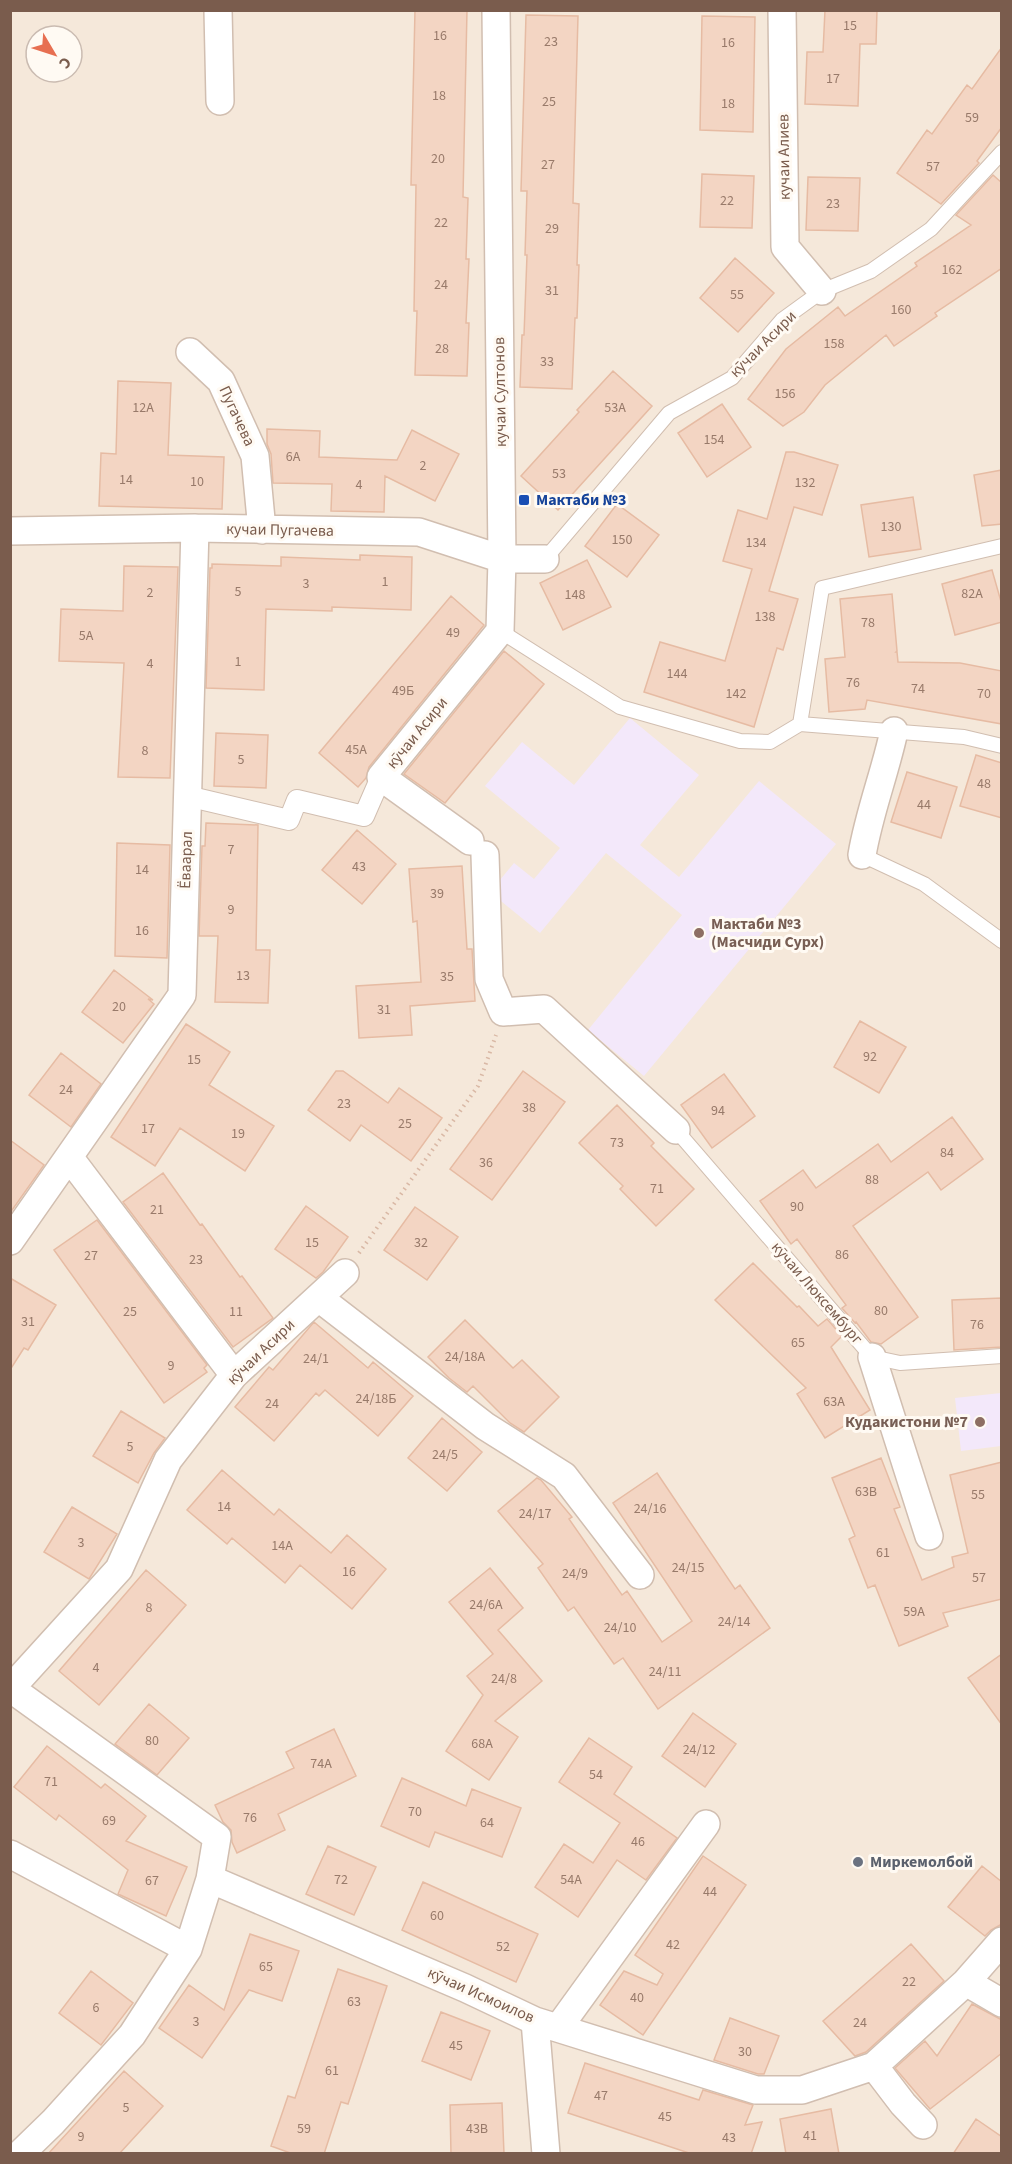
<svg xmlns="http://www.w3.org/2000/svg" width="1012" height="2164" font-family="'Source Sans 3',sans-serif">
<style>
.residential{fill:#f5e8da;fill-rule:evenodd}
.education{fill:#f3e8fa}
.building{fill:#f3d5c3;stroke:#e6bba3;stroke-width:1.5}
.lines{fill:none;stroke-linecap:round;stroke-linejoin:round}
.service-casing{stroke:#d1beb0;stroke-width:16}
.pedestrian-casing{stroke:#d1beb0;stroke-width:22}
.minor-casing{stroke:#d1beb0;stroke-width:30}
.path{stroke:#d9b8a5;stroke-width:4;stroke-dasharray:1.5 4.5;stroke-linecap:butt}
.service{stroke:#fff;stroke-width:14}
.pedestrian{stroke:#fff;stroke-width:20}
.minor{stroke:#fff;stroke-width:27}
.transit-dot{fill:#1a4fb4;stroke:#fffaf3;stroke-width:2}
.education-dot{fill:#8d6e63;stroke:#fffaf3;stroke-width:2}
.worship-dot{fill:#6b7280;stroke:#fffaf3;stroke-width:2}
.labels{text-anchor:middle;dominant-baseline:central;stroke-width:6;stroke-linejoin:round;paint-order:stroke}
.number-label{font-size:14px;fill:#987a6a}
.street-label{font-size:16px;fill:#7a5c4d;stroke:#fffaf3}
.transit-label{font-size:16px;font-weight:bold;fill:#164399;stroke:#fffaf3;text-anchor:start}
.education-label{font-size:16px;font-weight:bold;fill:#785e54;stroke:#fffaf3;text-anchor:start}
.worship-label{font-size:16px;font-weight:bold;fill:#5b616d;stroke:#fffaf3;text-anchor:start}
</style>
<rect width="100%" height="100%" fill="#fdf6ec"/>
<!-- residential -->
<path class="residential" d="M11,11H1001V2153L11,2154ZM36,36H72V72H36Z"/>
<!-- education -->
<path class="education" d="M630,718L699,775L640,845L679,877L759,781L836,844L644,1076L588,1030L682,915L606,853L540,933L490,892L514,863L534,879L560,848L485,786L522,742L574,785Z
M1001,1393V1446L961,1451L955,1398Z"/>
<!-- building -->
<path class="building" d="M415,10H467L463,197L468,198L466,259H469L466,323H469L467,376L415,375L417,311H414L416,185H411Z
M825,10H877L876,44H860L858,106L805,104L807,52H823Z
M526,15L578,16L573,203L579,204L577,265H579L577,318H575L572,389L520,387L522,335H524L527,255H525L527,191H521Z
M702,16L755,17L753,132L700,130Z
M1002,47V127L977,161L979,163L941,204L897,173L927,130L932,134L967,85L972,89Z
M702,174L754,176L752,228L700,227Z
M993,175L1002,183V268L935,313L937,316L894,346L886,335L825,385L804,412L783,426L748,399L786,349L838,307L845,316L917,266L915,263L971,225L956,215Z
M808,177L860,178L858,231L806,230Z
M735,258L774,293L738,332L700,298Z
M613,371L652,406L558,510L521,476L579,412L577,410Z
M118,381L171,383L168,455L224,457L222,509L99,506L101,453L116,454Z
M722,404L751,447L707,477L678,433Z
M267,429L320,431L319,457L397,460L412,430L459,454L435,501L385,476L384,512L331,511L332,484L273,483L271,454L267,444Z
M786,452H794L838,465L822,515L794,507L769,591L798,599L783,650L777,648L754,727L644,692L660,642L725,661L752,569L723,561L738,510L767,519Z
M1002,470V524L982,526L974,475Z
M913,497L921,549L869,557L861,505Z
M617,504L659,535L627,577L585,546Z
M360,555L412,557L411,610L332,607V611L266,609L264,690L206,688L210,568H212V564L281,566V557L360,560Z
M587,560L611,607L563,630L540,583Z
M124,566L178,567L170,778L118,777L124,663L59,661L61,609L123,611Z
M992,570L1002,605V622L955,635L942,584Z
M892,594L897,651L896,652H897L898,662L960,663L1002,671V724L867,700L865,709L829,712L825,659L845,657L840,599Z
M451,596L484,625L369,767L366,778L358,787L319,753Z
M504,651L544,684L445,803L404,774Z
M216,733L268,735L266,788L214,786Z
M976,755L1002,763V818L960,806Z
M907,772L957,787L941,838L891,822Z
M206,823L258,825L256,950H270L268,1003L215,1002L218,936H199L202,846H205Z
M357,830L396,864L362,904L322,870Z
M117,843L170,845L167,958L115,956Z
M462,866L467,949H472L475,1001L410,1006L412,1035L359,1038L356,986L421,982L417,921L413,922L409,869Z
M114,970L153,1000L148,999L154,1004L123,1043L82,1012Z
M860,1021L906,1047L879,1093L834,1067Z
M186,1024L230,1052L209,1085L274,1126L245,1171L180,1128L155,1166L111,1137Z
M61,1053L101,1084L71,1127L29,1095Z
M336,1071H343L388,1103L399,1088L442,1118L411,1161L361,1125L350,1141L308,1110Z
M523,1071L565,1102L492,1200L450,1169Z
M724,1074L755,1116L712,1148L681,1105Z
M617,1105L654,1143L651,1146L694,1189L656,1226L620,1189L623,1186L579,1143Z
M952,1117L983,1159L941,1190L928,1172L853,1226L918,1317L881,1344L871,1342L856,1322L855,1323L842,1308L846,1305L797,1239L791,1244L760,1201L803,1170L816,1188L878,1144L891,1162Z
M10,1140L44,1165L10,1213Z
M163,1173L200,1225L202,1224L240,1277L242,1276L273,1318L233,1347L123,1202Z
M306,1206L348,1237L323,1272L316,1278L275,1249Z
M415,1207L458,1237L427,1280L384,1250Z
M97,1220L207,1365L204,1368L207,1372L164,1403L54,1250Z
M753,1263L797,1307L799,1306L818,1326L827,1319L842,1336L831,1347L870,1410L825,1438L797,1394L806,1388L715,1300Z
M10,1278L56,1305L28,1350L24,1348L10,1370Z
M1002,1298V1347L954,1350L952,1300Z
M465,1320L513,1368L522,1360L559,1397L524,1432L510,1423L473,1386L467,1392L449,1378L428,1357Z
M314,1322L368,1368L373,1362L413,1396L378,1436L325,1390L319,1396L316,1393L274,1441L235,1407L269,1367L273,1370Z
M121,1411L165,1438L154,1453L138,1483L93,1456Z
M442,1418L482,1452L447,1491L408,1458Z
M881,1458L900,1507L894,1509L922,1580L954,1567L952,1557L968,1553L950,1475L1002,1462V1599L943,1613L948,1626L899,1646L875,1585L868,1588L849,1539L855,1536L832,1478Z
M222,1470L274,1515L279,1509L331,1553L347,1535L386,1569L352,1609L300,1565L285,1583L232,1538L227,1544L187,1510Z
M657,1473L735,1589L740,1585L770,1628L658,1709L623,1658L614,1664L574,1607L568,1611L538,1568L543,1564L498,1511L537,1478L541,1480L572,1517L569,1519L622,1595L627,1591L662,1642L692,1621L613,1503Z
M72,1507L117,1534L89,1579L44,1552Z
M490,1568L523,1608L498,1630L542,1681L495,1721L518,1737L489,1780L446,1751L483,1695L467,1676L493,1654L449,1602Z
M146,1570L186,1605L99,1705L59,1671Z
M1002,1654V1725L968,1678Z
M149,1704L189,1738L157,1775L115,1744Z
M693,1713L736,1744L705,1787L662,1756Z
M334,1729L356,1776L278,1814L285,1830L237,1853L232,1842L231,1830L223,1822L215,1805L294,1768L286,1752Z
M589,1738L632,1767L614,1794L677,1838L646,1880L617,1860L578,1917L535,1887L564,1844L593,1863L620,1823L559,1782Z
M47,1746L101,1788L105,1784L146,1816L126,1841L187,1867L166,1916L118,1894L128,1870L59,1815L56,1820L14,1787Z
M402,1778L466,1806L472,1789L521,1808L502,1857L435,1832L429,1847L381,1826Z
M328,1846L376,1867L354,1915L306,1894Z
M703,1856L746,1885L643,2035L600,2005L624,1971L657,1985L663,1974L635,1955Z
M982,1866L1002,1882V1924L991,1930L985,1936L948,1907Z
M423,1882L538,1934L516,1982L402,1930Z
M250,1934L299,1951L282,2001L249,1990L202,2058L159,2028L189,1985L224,2010Z
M911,1944L944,1981L866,2052L855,2056L823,2021Z
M338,1969L387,1986L348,2104L341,2102L324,2154H293L271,2146L288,2096L295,2098Z
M91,1971L133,2003L101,2045L59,2013Z
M972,2004L1002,2020V2053L930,2109L895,2068L925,2041L937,2056Z
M441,2012L490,2031L471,2080L422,2061Z
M730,2018L779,2036L764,2074H758L714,2060Z
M585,2063L699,2100L703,2090L753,2105L745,2125L762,2122L751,2154H692L568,2113Z
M124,2071L163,2106L119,2154H48Z
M502,2103L504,2154H451L450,2105Z
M831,2109L839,2154H786L780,2119Z
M976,2119L1002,2137V2154H953Z"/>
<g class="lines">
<!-- service casing -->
<g class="service-casing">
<path id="service" d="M545,559L669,413L732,378L782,320L822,291L871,271L931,229L1002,152
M500,631L620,707L740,741L770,742L800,724L964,737L1002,746
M800,724L822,588L1002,546
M862,855L924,884L1002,941
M676,1130L872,1357L900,1363L1002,1356"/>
</g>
<!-- pedestrian casing -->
<g class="pedestrian-casing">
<path id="pedestrian" d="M187,796L289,820L297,800L364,816L381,777"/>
</g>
<!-- minor casing -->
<g class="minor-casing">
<path id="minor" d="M218,10L220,101
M782,10L785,247L822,291
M190,352L221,381L255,456L262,530
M10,531L195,528L419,532L502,559H545
M470,841L381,777L500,631L502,559L496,10
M485,855L489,979L503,1012L544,1009L676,1130
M862,855C869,813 885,773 894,731
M69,1157L234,1375
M10,1241L182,995L195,528
M319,1298L485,1426L564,1476L640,1575
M872,1357L929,1536
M10,1688L217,1837L210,1879L465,1988L535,2021L756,2090H802L874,2066L966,1982L1002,1941
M11,1688L119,1569L168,1460L234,1375L345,1273
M10,1854L188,1949
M966,1982L1002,2003
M535,2021L546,2154
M559,2027L706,1824
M874,2066L903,2104L923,2125
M20,2154L53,2122L132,2035L188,1949L210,1879"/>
</g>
<!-- path -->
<path class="path" d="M359,1253L478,1086L496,1035"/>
<!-- service -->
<use href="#service" class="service"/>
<!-- pedestrian -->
<use href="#pedestrian" class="pedestrian"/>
<!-- minor -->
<use href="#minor" class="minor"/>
</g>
<!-- markers -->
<rect class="transit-dot" x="518" y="494" width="12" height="12" rx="3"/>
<g class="education-dot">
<circle cx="699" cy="933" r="6"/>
<circle cx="980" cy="1422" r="6"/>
</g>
<circle class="worship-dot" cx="858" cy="1862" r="6"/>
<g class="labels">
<!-- number labels -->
<g class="number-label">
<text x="850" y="26">15</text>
<text x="440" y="36">16</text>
<text x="551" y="42">23</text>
<text x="728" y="43">16</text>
<text x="833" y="79">17</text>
<text x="439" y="96">18</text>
<text x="549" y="102">25</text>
<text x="728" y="104">18</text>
<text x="972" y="118">59</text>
<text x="438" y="159">20</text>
<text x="548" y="165">27</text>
<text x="933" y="167">57</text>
<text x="727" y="201">22</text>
<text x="833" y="204">23</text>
<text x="441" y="223">22</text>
<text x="552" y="229">29</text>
<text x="952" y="270">162</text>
<text x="441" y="285">24</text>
<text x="552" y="291">31</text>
<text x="737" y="295">55</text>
<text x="901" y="310">160</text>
<text x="834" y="344">158</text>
<text x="442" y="349">28</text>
<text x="547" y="362">33</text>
<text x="785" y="394">156</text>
<text x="143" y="408">12А</text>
<text x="615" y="408">53А</text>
<text x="714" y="440">154</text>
<text x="293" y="457">6А</text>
<text x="423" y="466">2</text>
<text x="559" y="474">53</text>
<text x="126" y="480">14</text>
<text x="197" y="482">10</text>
<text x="805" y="483">132</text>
<text x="359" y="485">4</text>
<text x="891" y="527">130</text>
<text x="622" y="540">150</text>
<text x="756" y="543">134</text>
<text x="385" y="582">1</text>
<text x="306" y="584">3</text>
<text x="238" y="592">5</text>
<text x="150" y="593">2</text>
<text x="972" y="594">82А</text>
<text x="575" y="595">148</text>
<text x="765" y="617">138</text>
<text x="868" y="623">78</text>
<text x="453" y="633">49</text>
<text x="86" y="636">5А</text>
<text x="238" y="662">1</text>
<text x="150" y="664">4</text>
<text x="677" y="674">144</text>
<text x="853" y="683">76</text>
<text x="918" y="689">74</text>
<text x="403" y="691">49Б</text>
<text x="736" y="694">142</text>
<text x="984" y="694">70</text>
<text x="356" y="750">45А</text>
<text x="145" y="751">8</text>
<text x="241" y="760">5</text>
<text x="984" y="784">48</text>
<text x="924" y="805">44</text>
<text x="231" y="850">7</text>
<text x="359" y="867">43</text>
<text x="142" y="870">14</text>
<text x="437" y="894">39</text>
<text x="231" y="910">9</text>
<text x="142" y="931">16</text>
<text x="243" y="976">13</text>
<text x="447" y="977">35</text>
<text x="119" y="1007">20</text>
<text x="384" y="1010">31</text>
<text x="870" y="1057">92</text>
<text x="194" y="1060">15</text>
<text x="66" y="1090">24</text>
<text x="344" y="1104">23</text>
<text x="529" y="1108">38</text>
<text x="718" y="1111">94</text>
<text x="405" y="1124">25</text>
<text x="148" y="1129">17</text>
<text x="238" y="1134">19</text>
<text x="617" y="1143">73</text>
<text x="947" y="1153">84</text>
<text x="486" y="1163">36</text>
<text x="872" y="1180">88</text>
<text x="657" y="1189">71</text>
<text x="797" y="1207">90</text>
<text x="157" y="1210">21</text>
<text x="312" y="1243">15</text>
<text x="421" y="1243">32</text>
<text x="842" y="1255">86</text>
<text x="91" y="1256">27</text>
<text x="196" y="1260">23</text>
<text x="881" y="1311">80</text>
<text x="130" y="1312">25</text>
<text x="236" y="1312">11</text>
<text x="28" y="1322">31</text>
<text x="977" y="1325">76</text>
<text x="798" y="1343">65</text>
<text x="465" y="1357">24/18А</text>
<text x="316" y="1359">24/1</text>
<text x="171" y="1366">9</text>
<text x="376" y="1399">24/18Б</text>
<text x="834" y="1402">63А</text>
<text x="272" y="1404">24</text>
<text x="130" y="1447">5</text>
<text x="445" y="1455">24/5</text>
<text x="866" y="1492">63В</text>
<text x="978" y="1495">55</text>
<text x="224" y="1507">14</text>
<text x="650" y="1509">24/16</text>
<text x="535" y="1514">24/17</text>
<text x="81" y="1543">3</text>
<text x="282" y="1546">14А</text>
<text x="883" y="1553">61</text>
<text x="688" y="1568">24/15</text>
<text x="349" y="1572">16</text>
<text x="575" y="1574">24/9</text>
<text x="979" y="1578">57</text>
<text x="486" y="1605">24/6А</text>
<text x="149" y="1608">8</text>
<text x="914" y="1612">59А</text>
<text x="734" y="1622">24/14</text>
<text x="620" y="1628">24/10</text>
<text x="96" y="1668">4</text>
<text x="665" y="1672">24/11</text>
<text x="504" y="1679">24/8</text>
<text x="152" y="1741">80</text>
<text x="482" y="1744">68А</text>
<text x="699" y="1750">24/12</text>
<text x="321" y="1764">74А</text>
<text x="596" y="1775">54</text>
<text x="51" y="1782">71</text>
<text x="415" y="1812">70</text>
<text x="250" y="1818">76</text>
<text x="109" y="1821">69</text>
<text x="487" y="1823">64</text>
<text x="638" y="1842">46</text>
<text x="341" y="1880">72</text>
<text x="571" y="1880">54А</text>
<text x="152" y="1881">67</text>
<text x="710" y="1892">44</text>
<text x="437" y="1916">60</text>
<text x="673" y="1945">42</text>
<text x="503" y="1947">52</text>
<text x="266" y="1967">65</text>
<text x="909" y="1982">22</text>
<text x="637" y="1998">40</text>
<text x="354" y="2002">63</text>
<text x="96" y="2008">6</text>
<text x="196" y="2022">3</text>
<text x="860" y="2023">24</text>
<text x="456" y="2046">45</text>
<text x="745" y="2052">30</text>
<text x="332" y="2071">61</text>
<text x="601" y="2096">47</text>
<text x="126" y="2108">5</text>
<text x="665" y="2117">45</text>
<text x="304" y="2129">59</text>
<text x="477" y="2129">43В</text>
<text x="810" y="2136">41</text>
<text x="81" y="2137">9</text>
<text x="729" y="2138">43</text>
</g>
<!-- street labels -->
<g class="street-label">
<text transform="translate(784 157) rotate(-91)">кучаи Алиев</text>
<text transform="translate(763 344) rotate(-45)">кӯчаи Асири</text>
<text transform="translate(500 392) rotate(-91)">кучаи Султонов</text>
<text transform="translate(237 416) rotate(65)">Пугачева</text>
<text transform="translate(280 530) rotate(1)">кучаи Пугачева</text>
<text transform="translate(417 733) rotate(-51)">кӯчаи Асири</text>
<text transform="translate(186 860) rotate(-88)">Ёваарал</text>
<text transform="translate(817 1293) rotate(49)">кӯчаи Люксембург</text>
<text transform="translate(261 1352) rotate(-44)">кӯчаи Асири</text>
<text transform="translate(481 1995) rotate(24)">кӯчаи Исмоилов</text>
</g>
<!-- transit labels -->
<g class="transit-label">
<text x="536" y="500">Мактаби №3</text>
</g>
<!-- education labels -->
<g class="education-label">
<text x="711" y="924">Мактаби №3<tspan x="711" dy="18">(Масчиди Сурх)</tspan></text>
<text x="968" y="1422" text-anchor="end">Кудакистони №7</text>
</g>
<!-- worship labels -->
<g class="worship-label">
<text x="870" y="1862">Миркемолбой</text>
</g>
</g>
<!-- border -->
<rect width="1012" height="2164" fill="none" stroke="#7a5c4d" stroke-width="24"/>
<!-- north arrow -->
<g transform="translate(54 54) rotate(129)"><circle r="28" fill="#fffaf3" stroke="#cabbb1" stroke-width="1.5"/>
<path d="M0-4.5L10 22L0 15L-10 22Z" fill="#e76f51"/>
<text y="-9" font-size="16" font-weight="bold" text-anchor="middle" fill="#7a5c4d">С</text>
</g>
</svg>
